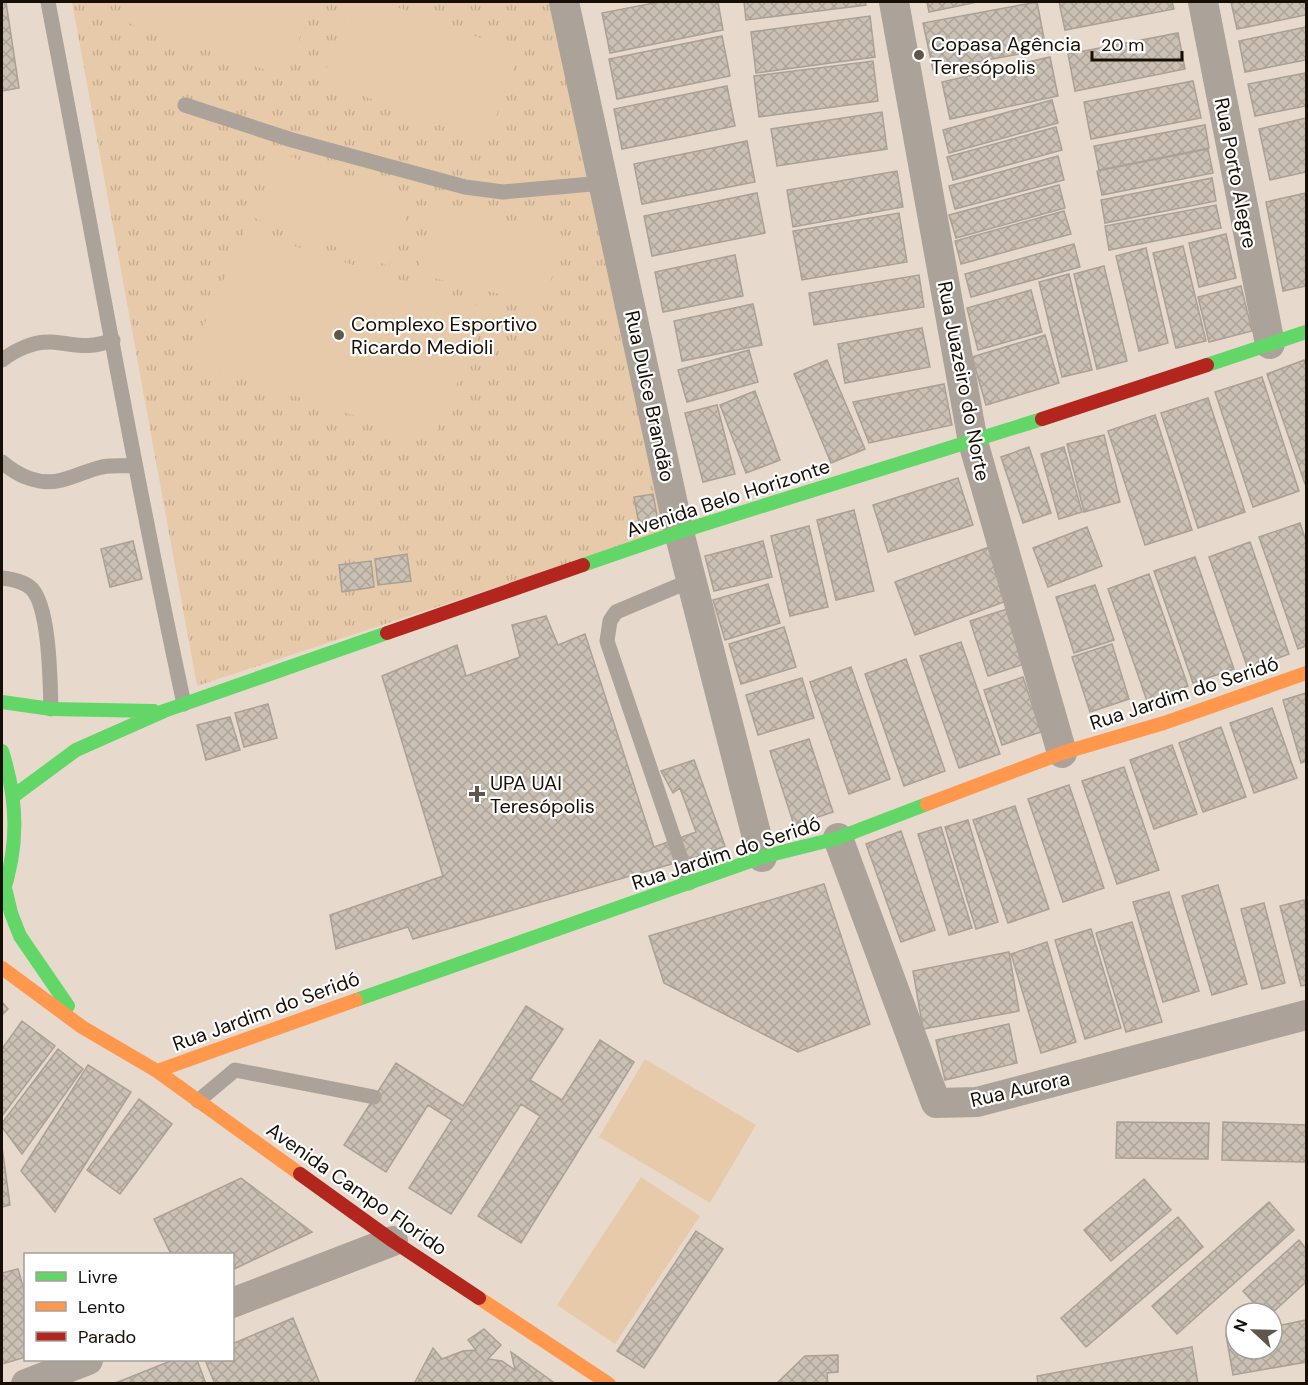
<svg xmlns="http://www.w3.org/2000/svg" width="1308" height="1385" font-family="'DM Sans',sans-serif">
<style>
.park{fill:url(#park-tufts)}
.pitch{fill:#e7caa9}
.building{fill:url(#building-cross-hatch);stroke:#aaa095;stroke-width:1.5}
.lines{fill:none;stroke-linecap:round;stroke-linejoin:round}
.lane{stroke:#aba299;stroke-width:15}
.street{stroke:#aba299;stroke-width:30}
.fast{stroke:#63d668;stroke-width:14}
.slow{stroke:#ff974d;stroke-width:14}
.jam{stroke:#b3261e;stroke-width:14}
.poi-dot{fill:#60564b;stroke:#fff;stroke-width:2}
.labels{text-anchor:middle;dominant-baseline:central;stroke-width:4.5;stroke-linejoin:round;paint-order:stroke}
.poi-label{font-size:20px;fill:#170f06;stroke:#fff;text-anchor:start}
.street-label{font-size:20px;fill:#170f06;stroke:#fff}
</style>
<defs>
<pattern id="park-tufts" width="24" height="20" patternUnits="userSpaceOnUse" patternTransform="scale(1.5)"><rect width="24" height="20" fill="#e7caa9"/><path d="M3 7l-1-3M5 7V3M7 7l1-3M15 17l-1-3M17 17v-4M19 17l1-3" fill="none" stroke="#c5ac90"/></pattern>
<pattern id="building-cross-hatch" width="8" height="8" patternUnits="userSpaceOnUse" patternTransform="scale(1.5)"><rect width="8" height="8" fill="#cac0b4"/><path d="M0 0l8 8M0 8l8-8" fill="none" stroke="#ada499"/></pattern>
</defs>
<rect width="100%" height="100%" fill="#e7dacc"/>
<!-- park -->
<path class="park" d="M72,2H562L667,531L197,686Z"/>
<!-- pitch -->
<path class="pitch" d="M129,2H312L286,77L122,21Z
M352,2H384L520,53L486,143L322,80Z
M277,152L413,200L389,266L254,218Z
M434,203L562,234L545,305L417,274Z
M245,230L489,309L432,442L189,360Z
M645,1059L756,1125L710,1203L599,1137Z
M641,1177L700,1216L615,1344L557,1305Z"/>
<!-- building -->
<path class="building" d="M2,2H6L19,88L2,91Z
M659,2H718L723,30L610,53L602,13Z
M744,2H865L866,5L746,20Z
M927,2H977L929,12Z
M1037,2L1046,49L933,70L923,23Z
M1059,2H1172L1174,9L1065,30Z
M1231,2H1306V15L1237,29Z
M870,16L875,57L756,73L751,32Z
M1306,27V60L1245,72L1239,41Z
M1178,33L1185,69L1075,91L1068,54Z
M722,36L730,76L617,99L609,59Z
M1050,57L1058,96L950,119L942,82Z
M873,61L878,101L759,117L754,76Z
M1306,73V106L1255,116L1248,84Z
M1193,81L1201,118L1091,139L1084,102Z
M727,86L735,126L622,149L614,109Z
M1052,100L1058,123L949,153L943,130Z
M882,112L887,149L777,166L771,129Z
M1306,118V172L1270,180L1259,129Z
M1205,125L1209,148L1099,170L1094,146Z
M1056,127L1062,150L953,180L947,157Z
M747,141L755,182L642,204L634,164Z
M1208,149L1213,173L1102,195L1097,171Z
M1058,156L1064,180L955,209L949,186Z
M897,171L903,207L793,227L787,190Z
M1212,178L1216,201L1105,223L1101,200Z
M1059,185L1065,208L956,238L949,215Z
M757,193L765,233L652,256L644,216Z
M1306,193V286L1283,291L1266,202Z
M1216,205L1221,228L1109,250L1105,226Z
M1064,211L1071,234L961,264L955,241Z
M899,213L907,262L802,280L793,231Z
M1226,234L1236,278L1199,287L1189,243Z
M1074,244L1080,267L971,297L965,274Z
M1183,246L1206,341L1176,348L1153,253Z
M1146,248L1168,343L1139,351L1116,256Z
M735,255L743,296L663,312L655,272Z
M1104,266L1127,361L1097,369L1074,274Z
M1069,274L1092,370L1062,377L1039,282Z
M919,275L924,307L814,325L809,293Z
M1241,286L1252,331L1209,342L1198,297Z
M1031,290L1042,332L978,350L967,308Z
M753,304L762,345L682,361L674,321Z
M922,328L930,367L845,383L838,344Z
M1045,335L1059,383L986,405L972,357Z
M749,350L758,382L687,402L678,370Z
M827,360L865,449L831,463L794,374Z
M1304,360L1306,366V484H1305L1267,374Z
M1262,377L1299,491L1253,507L1215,392Z
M944,384L952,425L869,443L853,402Z
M755,391L780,460L746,473L720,405Z
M1208,398L1245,512L1198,528L1161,413Z
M717,405L735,474L703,482L685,413Z
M1155,415L1192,530L1145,545L1108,431Z
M1104,435L1120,502L1084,512L1067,444Z
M1029,447L1051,513L1023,523L1001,457Z
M1064,447L1082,512L1059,519L1041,454Z
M958,478L973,525L888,552L873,505Z
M653,494L658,521L639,524L634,497Z
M854,510L874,591L836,600L817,520Z
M1300,523L1306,541V646L1298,649L1259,537Z
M809,526L828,607L790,616L771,536Z
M1087,527L1102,566L1048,587L1033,548Z
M133,541L142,579L110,587L101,549Z
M763,541L772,577L714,591L705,556Z
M1250,542L1289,654L1248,669L1209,557Z
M989,547L1009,600L915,635L895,582Z
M407,554L411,581L378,585L375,559Z
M1195,557L1234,669L1193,683L1154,571Z
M371,561L374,587L342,592L339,565Z
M1149,574L1188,686L1147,701L1108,589Z
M768,584L780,623L725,640L713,600Z
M1095,585L1114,640L1074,653L1056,597Z
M1010,608L1027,663L988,676L970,621Z
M546,616L558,645L585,634L654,847L696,832L680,788L673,793L661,771L694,760L725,846L699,856L413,939L408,927L336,949L330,915L443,876L382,676L457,645L466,676L520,657L512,625Z
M784,627L796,667L741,684L729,644Z
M961,642L1000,754L959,768L920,656Z
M1112,644L1129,699L1090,712L1072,657Z
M906,659L945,771L904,786L865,674Z
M851,667L890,779L849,794L810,682Z
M1023,677L1041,732L1002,745L984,690Z
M802,678L814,718L758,735L746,695Z
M1306,693V761L1301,763L1283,700Z
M268,704L277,738L244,747L235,713Z
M1272,708L1297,778L1254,793L1230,723Z
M230,717L240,750L206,760L197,725Z
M1221,727L1246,797L1203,812L1179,743Z
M809,739L833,812L794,825L770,751Z
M1172,745L1197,814L1154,829L1130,760Z
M1124,767L1159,870L1117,884L1082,781Z
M1069,785L1104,888L1063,902L1028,799Z
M1015,806L1049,909L1008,923L973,820Z
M968,820L998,922L976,929L945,827Z
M941,827L972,928L949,935L918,834Z
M901,831L935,930L901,942L866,844Z
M824,884L870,1024L798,1052L664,983L649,936Z
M1218,885L1247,984L1212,995L1182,896Z
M1169,892L1199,991L1163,1002L1133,902Z
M1304,900L1306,911V985L1301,986L1280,906Z
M1264,903L1285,983L1262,989L1241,909Z
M1132,922L1162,1022L1126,1032L1096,933Z
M1091,929L1121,1028L1085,1039L1055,940Z
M1047,942L1076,1042L1041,1053L1011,954Z
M1009,952L1019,1011L923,1029L913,971Z
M2,1002L8,1009L2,1015Z
M526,1006L563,1029L530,1080L562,1100L600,1040L634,1062L521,1243L478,1216L540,1116L521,1104L451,1214L409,1188L452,1120L428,1105L386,1172L344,1145L396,1063L463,1106Z
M22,1021L55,1046L2,1116V1049Z
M1009,1024L1017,1063L945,1080L936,1040Z
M58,1049L83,1069L22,1154L2,1127V1123Z
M88,1065L131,1092L55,1212L21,1171Z
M139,1099L172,1124L120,1194L87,1170Z
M1117,1122L1209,1123L1208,1159L1116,1158Z
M1223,1122L1306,1125V1162L1222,1160Z
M2,1147L10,1205L2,1207Z
M241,1178L312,1232L232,1270V1254H171L154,1219Z
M1144,1179L1171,1210L1111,1261L1084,1230Z
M1269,1202L1294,1230L1177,1334L1152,1306Z
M1178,1217L1203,1247L1086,1347L1061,1318Z
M696,1231L723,1249L644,1368L617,1351Z
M1299,1240L1306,1249V1282L1272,1313H1263L1243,1291Z
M18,1269L26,1296V1357L2,1364V1273Z
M293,1318L320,1384H215L205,1360H232V1344Z
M1306,1320V1362L1233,1375L1226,1335L1236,1333V1349H1272V1327Z
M484,1329L501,1345L488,1359L502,1361L515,1370L511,1352L556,1384H417L415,1382L433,1348L442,1359L463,1351L476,1350L468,1340Z
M1192,1347L1198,1384H1038L1037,1376Z
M838,1355V1372L827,1373L828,1384H776L805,1356Z
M173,1360H197L206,1384H113Z"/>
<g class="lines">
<!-- lane -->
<path class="lane" d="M48,2C93,236 134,471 184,704
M185,105L292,140L465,187L503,192L603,183
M2,360C15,350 34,341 51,342C77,344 86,350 113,340
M2,462C18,476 40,486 62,480C75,477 88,470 102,467C113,465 123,466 134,466
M2,578C12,579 24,581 32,589C50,609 50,682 51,709
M689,883L607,641L610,621L616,612L692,580
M198,1101L235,1070L374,1097"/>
<!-- street -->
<path class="street" d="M564,2L679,532L762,857
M894,2L973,442L1062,753
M1203,2L1270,344
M838,838L936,1103L977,1102L1306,1015
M232,1303L393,1241
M26,1384L88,1360"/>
<!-- fast -->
<path class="fast" d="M1207,365L1306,332
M583,565L679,532L1042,419
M2,702L51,709L154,711
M2,751C18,801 19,846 2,896
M15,795L76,750L164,711L387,633
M5,888L11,913L20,936L68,1006
M356,1000L762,857L838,838L927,804"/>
<!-- slow -->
<path class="slow" d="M927,804L1062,753L1164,723L1306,673
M2,968L82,1027L157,1071L300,1174
M157,1071L356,1000
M479,1298L609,1384"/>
<!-- jam -->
<path class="jam" d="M1042,419L1207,365
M387,633L583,565
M300,1174L393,1241L479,1298"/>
</g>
<!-- markers -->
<g class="poi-dot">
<circle cx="919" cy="55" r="6"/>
<circle cx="339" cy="335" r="6"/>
<path d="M474 785h6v6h6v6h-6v6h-6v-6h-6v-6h6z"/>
</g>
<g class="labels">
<!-- poi labels -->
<g class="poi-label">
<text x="931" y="44">Copasa Agência<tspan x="931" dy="23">Teresópolis</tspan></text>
<text x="351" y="324">Complexo Esportivo<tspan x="351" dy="23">Ricardo Medioli</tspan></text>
<text x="490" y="783">UPA UAI<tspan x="490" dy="23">Teresópolis</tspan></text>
</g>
<!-- street labels -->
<g class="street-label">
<text transform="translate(1236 173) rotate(79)">Rua Porto Alegre</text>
<text transform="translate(964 381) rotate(79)">Rua Juazeiro do Norte</text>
<text transform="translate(650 396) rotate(78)">Rua Dulce Brandão</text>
<text transform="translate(728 498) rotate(-18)">Avenida Belo Horizonte</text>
<text transform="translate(1184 693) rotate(-18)">Rua Jardim do Seridó</text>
<text transform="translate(726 853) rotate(-18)">Rua Jardim do Seridó</text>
<text transform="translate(266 1011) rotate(-20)">Rua Jardim do Seridó</text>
<text transform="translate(1020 1089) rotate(-13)">Rua Aurora</text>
<text transform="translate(357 1189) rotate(35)">Avenida Campo Florido</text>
</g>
</g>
<!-- border -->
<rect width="1308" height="1385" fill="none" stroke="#170f06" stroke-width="6"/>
<!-- legend -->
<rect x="24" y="1253" width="210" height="108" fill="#ffffff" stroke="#a29f9b" stroke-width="1.5"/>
<rect x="36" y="1272" width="30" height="9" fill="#63d668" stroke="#a29f9b" stroke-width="1.5"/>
<text x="78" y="1283" font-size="18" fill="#170f06">Livre</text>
<rect x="36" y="1302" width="30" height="9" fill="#ff974d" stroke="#a29f9b" stroke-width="1.5"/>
<text x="78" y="1313" font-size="18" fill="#170f06">Lento</text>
<rect x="36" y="1332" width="30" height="9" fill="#b3261e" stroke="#a29f9b" stroke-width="1.5"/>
<text x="78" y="1343" font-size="18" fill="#170f06">Parado</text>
<!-- north arrow -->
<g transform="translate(1254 1331) rotate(292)"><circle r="28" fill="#ffffff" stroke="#a29f9b" stroke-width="1.5"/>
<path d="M0-4.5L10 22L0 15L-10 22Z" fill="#60564b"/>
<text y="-9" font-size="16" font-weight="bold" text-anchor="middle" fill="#170f06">N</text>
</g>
<!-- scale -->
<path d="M1092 51v9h90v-9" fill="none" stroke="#170f06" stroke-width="3"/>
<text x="1101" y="51" font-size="18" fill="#170f06" stroke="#ffffff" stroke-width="4.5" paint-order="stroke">20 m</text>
</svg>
